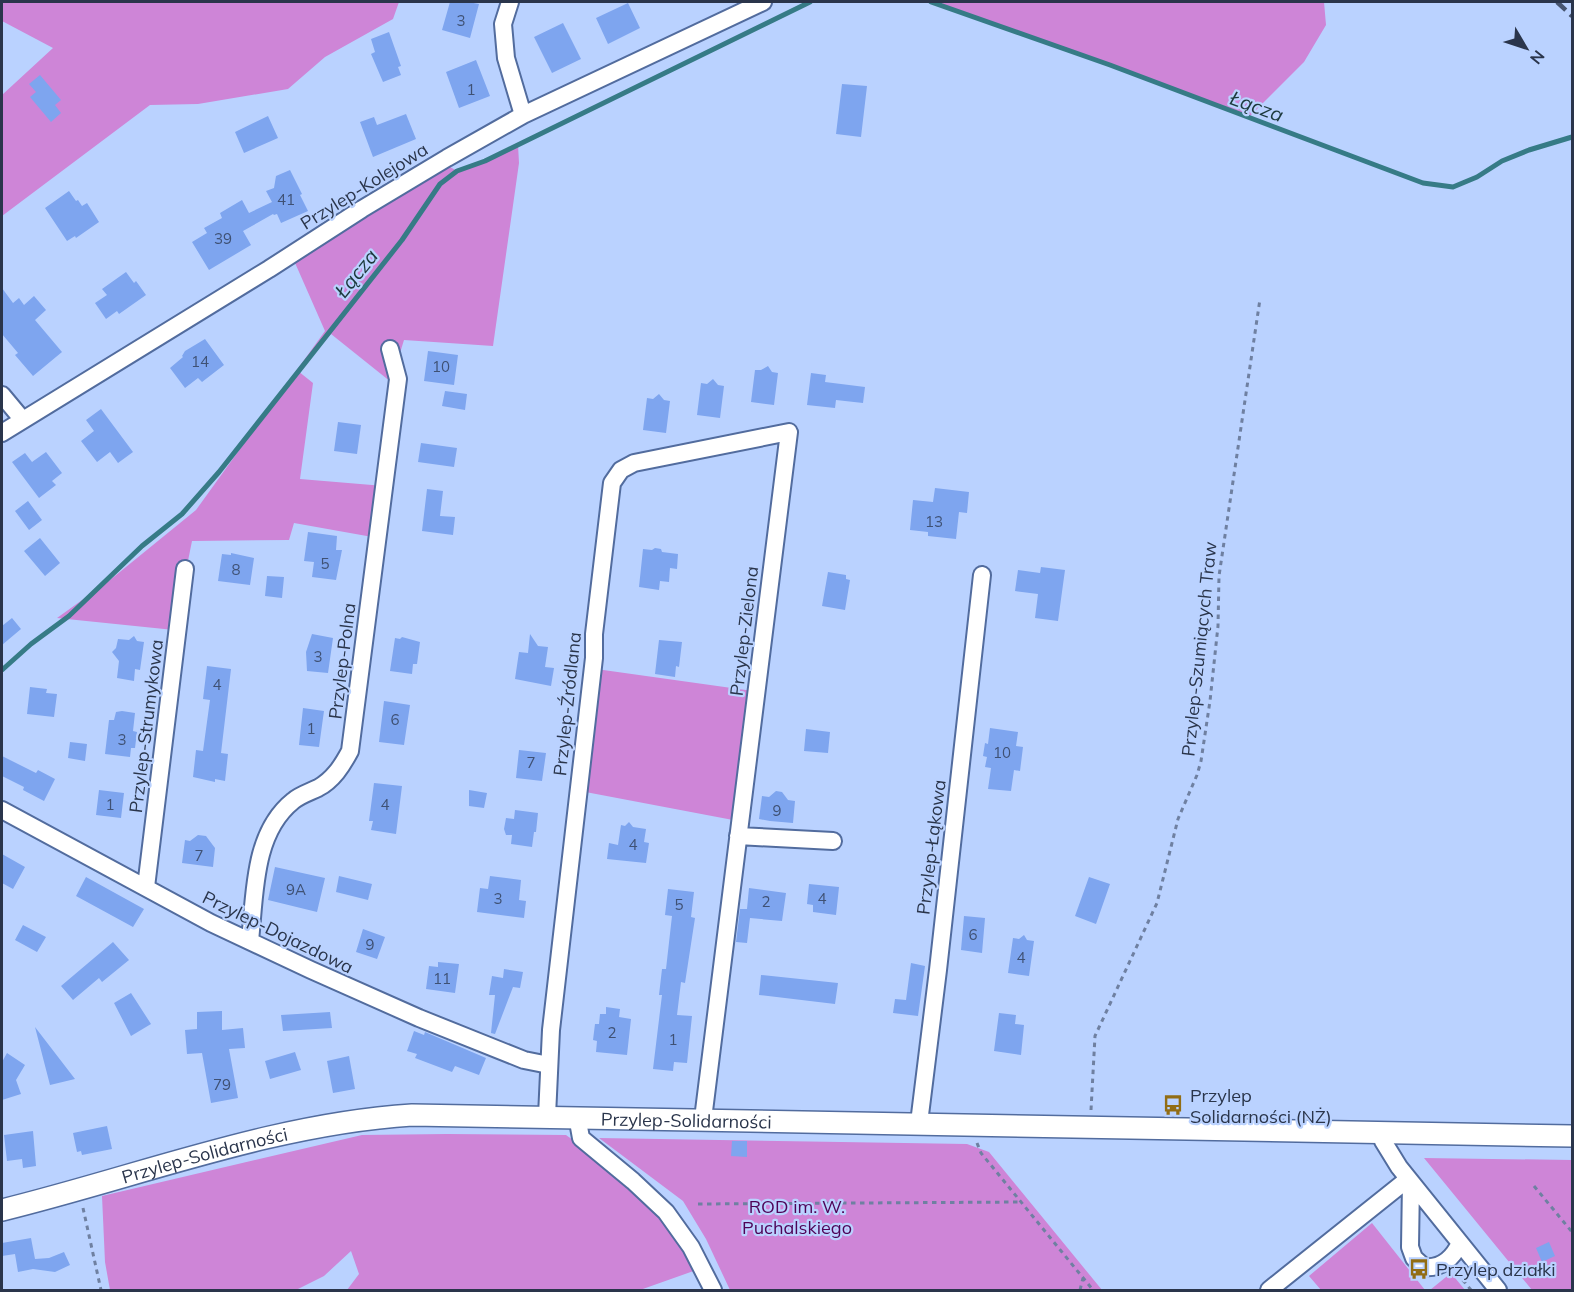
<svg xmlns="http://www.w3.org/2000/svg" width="1574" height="1292" font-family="Mulish,sans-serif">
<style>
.green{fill:#ce85d7;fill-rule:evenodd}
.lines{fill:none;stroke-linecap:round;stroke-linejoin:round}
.stream{stroke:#367b86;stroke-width:5}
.building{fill:#7ea5ef}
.minor-casing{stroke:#526c9e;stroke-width:20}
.major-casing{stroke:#526c9e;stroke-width:24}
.path{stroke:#6f80a1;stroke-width:3;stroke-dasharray:4.5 4.5;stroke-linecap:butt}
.minor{stroke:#fff;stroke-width:16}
.major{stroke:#fff;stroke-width:21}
.rail{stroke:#475570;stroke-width:4.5;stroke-dasharray:12 6;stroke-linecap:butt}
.labels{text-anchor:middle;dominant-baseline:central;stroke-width:4.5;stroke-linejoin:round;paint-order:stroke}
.number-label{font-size:15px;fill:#3f5174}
.street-label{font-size:18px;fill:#2a354b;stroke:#bad2ff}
.poi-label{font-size:18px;fill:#2a354b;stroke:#bad2ff;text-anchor:start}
.park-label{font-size:18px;fill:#4e0357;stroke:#bad2ff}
.water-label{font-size:20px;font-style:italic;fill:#1c393c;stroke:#bad2ff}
</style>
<rect width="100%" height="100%" fill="#bad2ff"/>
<!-- green -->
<path class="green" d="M2,2H399L393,19L325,57L288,89L198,104L150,105L2,216V95L53,48L2,21Z
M931,2H1324L1326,25L1304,62L1249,117L1029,35Z
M518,145L519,163L493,346L404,340L391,382L331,334L298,371L313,383L300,479L384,486L378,538L294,523L289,540L192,541L174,630L57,618L110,580L196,510L325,331L292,256L445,164L457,171ZM395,249H396L333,330L337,321Z
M589,668L753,691L733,820L575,790Z
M447,1134L566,1135L641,1189L702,1268L640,1290H347L359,1274L351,1251L324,1276L296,1290H110L105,1262L102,1196L362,1135Z
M599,1138L967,1144L989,1152L1102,1290H730L706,1239L683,1201Z
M1424,1158L1572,1160V1290H1532Z
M1372,1223L1425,1290H1321L1309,1276Z
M1451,1273L1465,1290H1430Z"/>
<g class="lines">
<!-- stream -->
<path class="stream" d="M931,2L1110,65L1423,183L1453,187L1477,177L1502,161L1529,150L1572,137
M2,670L31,644L69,616L142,546L182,514L219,472L402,240L440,184L457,171L485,161L810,2"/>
</g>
<!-- building -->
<path class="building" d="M450,2H468L479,4L470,38L442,30Z
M628,3L640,28L608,44L596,18Z
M563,23L581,59L552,73L534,37Z
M389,32L401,66L398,67L401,75L383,82L371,54L375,52L371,39Z
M476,60L490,96L459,108L446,72Z
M40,75L61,100L55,105L61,113L51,122L30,97L36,92L29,84Z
M842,84L867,86L861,137L836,134Z
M406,114L416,139L373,157L360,122L374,117L377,125Z
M268,116L278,138L244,153L235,132Z
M290,170L302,194L300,195L308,211L281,223L277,214L274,215L273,214L243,231L251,245L209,270L192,242L207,233L204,228L222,218L220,213L242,200L249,213L272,202L266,191L274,188L276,176Z
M69,191L76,201L78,200L82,206L87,203L99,222L76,238L75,236L67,241L45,208Z
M126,272L134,283L136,281L146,295L119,314L117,311L106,319L95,303L107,295L102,289Z
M2,288L13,303L19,298L24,305L34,296L46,310L35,320L62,352L33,376L15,355L18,353L2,334Z
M205,339L224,365L202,382L198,378L185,388L170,368L183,357L182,356L185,351Z
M428,351L458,355L454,385L424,381Z
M768,366L772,372L778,373L774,405L751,402L755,370H761Z
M811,373L826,375L825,382L865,387L863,403L836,400L835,408L807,405Z
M713,379L718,385L724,386L720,418L697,415L701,383L707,384Z
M445,391L467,394L465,410L442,406Z
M659,394L664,400L670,401L666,433L643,430L647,398L653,399Z
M101,409L133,452L118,463L110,452L97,462L81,441L94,431L86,420Z
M338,422L361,425L357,454L334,451Z
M421,443L457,448L454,467L418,462Z
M46,452L62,473L52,481L56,485L39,498L12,462L25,453L32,462Z
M935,488L969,492L967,513L959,512L956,539L928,536V532L910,530L913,500L933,502Z
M427,489L443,491L440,516L455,517L453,535L422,531Z
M28,501L42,520L29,530L15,511Z
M308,532L337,536L336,550H342L336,580L312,577L314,562L304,561Z
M40,538L60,563L45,576L24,551Z
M655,548L661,549L662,552L678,554L677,569L670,568L669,582L660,581L659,590L639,587L643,549L652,550Z
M231,553L254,558L250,585L218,581L222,554L231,555Z
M1041,567L1065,570L1058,621L1035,618L1038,594L1015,591L1018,570L1040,573Z
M828,572L846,575V579L850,580L845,610L822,606Z
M267,576L284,577L282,598L265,596Z
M12,618L21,629L2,645V626Z
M312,634L333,638L328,673L307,671L306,652Z
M530,634L538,646L548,647L545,667L554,668L551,686L515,679L519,652L528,653Z
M134,636L137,641L144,642L140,670L135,669L134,681L117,678L119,661L112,652L116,648L118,639L129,640Z
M402,637L420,642L417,664H413L412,674L390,671L395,638L400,639Z
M659,640L682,642L679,667L676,666L675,677L655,674Z
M207,666L231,669L221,753L228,754L225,781L215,779V782L193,777L196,750L203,751L210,700L203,699Z
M30,687L47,689L46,693L57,694L54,717L27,714Z
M384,701L410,705L404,745L379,742Z
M303,708L324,711L319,747L299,745Z
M122,711L135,713L133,731L137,732L135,748H131L130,757L105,754L109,720H114L116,712Z
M990,728L1018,732L1016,746L1023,747L1020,771L1014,770L1011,791L988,789L991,768L985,767L987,757L983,756L985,743L988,744Z
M806,729L830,732L828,753L804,751Z
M70,742L87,744L85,761L68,758Z
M519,750L546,753L542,781L516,778Z
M2,756L36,773L38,770L55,779L44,801L23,790L24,787L2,776Z
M374,783L402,786L396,834L371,830L373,821H369Z
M99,790L124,793L121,818L96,815Z
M469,790L487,793L484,808L469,806Z
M776,791L782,792L788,800L795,801L793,823L770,821L759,819L762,796L769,797Z
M515,810L538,813L536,832H534L532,847L511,844L512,835H506L504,829L506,818L514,819Z
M629,822L633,827L646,829L644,842L649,843L646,863L607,859L609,843L618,845L621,825L625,826Z
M198,835L206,836L215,848L213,867L182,863L185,840L190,841Z
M2,854L25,867L13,889L2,883Z
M275,867L325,878L317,912L268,900Z
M339,876L372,884L368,900L336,892Z
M490,876L521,880L519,900L526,901L524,918L477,912L480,888L488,889Z
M86,877L144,909L133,927L76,896Z
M1089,877L1110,884L1096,924L1075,916Z
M809,884L839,887L836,915L813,912V905L807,904Z
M749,888L786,893L782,921L750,918L747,943L736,942L740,909H747Z
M668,889L694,892L691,917L695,918L685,983L681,982L677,1015L692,1016L687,1063L674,1062L673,1071L653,1069L662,995H659L662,969H666L672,916L665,915Z
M964,916L985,918L982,953L961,950Z
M23,925L46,937L37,952L15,940Z
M363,929L385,937L377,959L356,952Z
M1024,935L1027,940L1034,941L1029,976L1008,973L1013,938L1019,939Z
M113,942L129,960L102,982L99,978L73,1000L61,986Z
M438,962L459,964L455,993L426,989L429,966L438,967Z
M911,963L925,966L918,1016L893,1013L895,999L906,1000Z
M504,969L523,972L520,988L513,987L495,1034L491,1033L495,995H489L492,976L503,978Z
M761,975L838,983L835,1004L759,995Z
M131,993L151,1024L131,1036L114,1003Z
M606,1007L620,1009L619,1017L631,1019L627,1055L596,1052L597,1041L593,1040L595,1024H599L600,1014H606Z
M222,1011V1030L243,1028L245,1048L229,1049L238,1098L211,1103L202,1053L187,1054L185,1030L197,1029V1012Z
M330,1012L332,1028L283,1031L281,1015Z
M999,1013L1016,1015L1015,1024L1024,1025L1021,1055L994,1051Z
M35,1027L75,1079L50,1085Z
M414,1031L424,1035L425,1032L486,1058L479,1075L455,1066L452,1072L415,1058L417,1054L407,1051Z
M295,1052L301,1070L270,1079L265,1061Z
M7,1053L25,1065L16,1080L21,1094L2,1100V1062Z
M349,1056L355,1089L333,1093L327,1061Z
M107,1126L112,1149L82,1155L81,1151L77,1152L73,1133Z
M33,1131L36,1166L23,1168L22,1159L7,1161L4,1135Z
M732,1141H747V1157L731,1156Z
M31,1238L35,1259L49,1258L64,1252L70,1265L55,1272L33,1269L18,1272L15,1254L2,1256V1243Z
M1549,1242L1555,1256L1542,1262L1536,1248Z"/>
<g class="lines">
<!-- minor casing -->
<g class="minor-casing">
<path id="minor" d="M510,2L503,24L506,58L523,115
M2,395L22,419
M2,433L269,269L362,209L447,158L523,115L763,2
M2,810L211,923L311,970L419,1018L524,1060L549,1065
M738,836L833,841
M146,887L185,569
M250,941C255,894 253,833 293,801C300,795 310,792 318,788C333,780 342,766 350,751L398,379L390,349
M547,1116L551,1030L594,658V634L612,483L621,470L634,463L789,432L703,1119
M577,1116L581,1138L633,1181L666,1212L691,1247L713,1290
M919,1123L938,970L982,575
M1382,1132L1383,1141L1399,1167L1498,1290
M1411,1182L1410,1247L1414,1258L1424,1267C1441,1269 1453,1258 1460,1243
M1269,1290L1408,1179"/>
</g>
<!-- major casing -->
<g class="major-casing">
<g id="major">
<path id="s1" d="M2,1210C137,1177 271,1124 412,1115L1572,1136"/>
</g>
</g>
<!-- path -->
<path class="path" d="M1091,1110L1095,1036L1157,903L1178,819L1197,775L1201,761L1210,701L1218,626L1219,576L1260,299
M977,1143L981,1153L1093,1290
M1534,1186L1572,1232
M698,1204L1021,1202
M83,1208L101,1290
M1457,1273L1471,1290
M1080,1290L1083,1278"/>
<!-- minor -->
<use href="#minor" class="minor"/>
<!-- major -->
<use href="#major" class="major"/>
<!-- rail -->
<path class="rail" d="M1557,2L1572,16"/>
</g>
<!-- icons -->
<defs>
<g id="bus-bare" transform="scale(1.62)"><path d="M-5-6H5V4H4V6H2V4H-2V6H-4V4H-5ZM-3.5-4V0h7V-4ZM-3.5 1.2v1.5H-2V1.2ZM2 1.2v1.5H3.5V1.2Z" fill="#926d14" stroke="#bad2ff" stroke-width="2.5" paint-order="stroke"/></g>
</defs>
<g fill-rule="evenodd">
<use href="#bus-bare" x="1173" y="1105"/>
<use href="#bus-bare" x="1419" y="1269"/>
</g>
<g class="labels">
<!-- number labels -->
<g class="number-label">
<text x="461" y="20">3</text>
<text x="471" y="89">1</text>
<text x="286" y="199">41</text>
<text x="223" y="238">39</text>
<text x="200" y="361">14</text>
<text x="441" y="366">10</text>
<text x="934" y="521">13</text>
<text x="325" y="563">5</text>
<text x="236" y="569">8</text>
<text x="318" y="656">3</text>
<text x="217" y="684">4</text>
<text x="395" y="719">6</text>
<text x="311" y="728">1</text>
<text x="122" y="739">3</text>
<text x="1002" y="752">10</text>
<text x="531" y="762">7</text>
<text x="110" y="804">1</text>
<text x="385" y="804">4</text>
<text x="777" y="810">9</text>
<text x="633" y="844">4</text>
<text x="199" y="855">7</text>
<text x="296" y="889">9A</text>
<text x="498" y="898">3</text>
<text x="822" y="898">4</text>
<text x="766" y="901">2</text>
<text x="679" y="904">5</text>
<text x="973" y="934">6</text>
<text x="370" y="944">9</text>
<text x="1021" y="957">4</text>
<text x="442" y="978">11</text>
<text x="612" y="1032">2</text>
<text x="673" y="1039">1</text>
<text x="222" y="1084">79</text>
</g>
<!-- street labels -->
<g class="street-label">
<text transform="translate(364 186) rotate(-32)">Przylep-Kolejowa</text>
<text transform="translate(744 631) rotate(-83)">Przylep-Zielona</text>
<text transform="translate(1199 649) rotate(-84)">Przylep-Szumiących Traw</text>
<text transform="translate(342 661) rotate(-83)">Przylep-Polna</text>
<text transform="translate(567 704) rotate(-84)">Przylep-Źródlana</text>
<text transform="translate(146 726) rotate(-83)">Przylep-Strumykowa</text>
<text transform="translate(931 847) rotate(-83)">Przylep-Łąkowa</text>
<text transform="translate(278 932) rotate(26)">Przylep-Dojazdowa</text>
<text stroke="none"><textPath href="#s1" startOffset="696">Przylep-Solidarności</textPath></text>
<text stroke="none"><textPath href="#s1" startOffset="210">Przylep-Solidarności</textPath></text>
</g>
<!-- poi labels -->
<g class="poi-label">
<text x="1190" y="1095">Przylep<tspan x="1190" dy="21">Solidarności (NŻ)</tspan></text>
<text x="1436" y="1269">Przylep działki</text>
</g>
<!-- park labels -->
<g class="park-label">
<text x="797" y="1206">ROD im. W.<tspan x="797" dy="21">Puchalskiego</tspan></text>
</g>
<!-- water labels -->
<g class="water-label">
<text transform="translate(1257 106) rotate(20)">Łącza</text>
<text transform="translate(356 273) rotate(-51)">Łącza</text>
</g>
</g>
<!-- border -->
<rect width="1574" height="1292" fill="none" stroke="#2a354b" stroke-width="6"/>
<!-- north arrow -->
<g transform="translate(1526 48) rotate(129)" stroke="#bad2ff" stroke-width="4.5" paint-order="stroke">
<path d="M0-4.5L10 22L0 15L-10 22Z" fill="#2a354b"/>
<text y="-9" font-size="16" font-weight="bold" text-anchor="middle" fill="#2a354b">N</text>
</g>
</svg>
